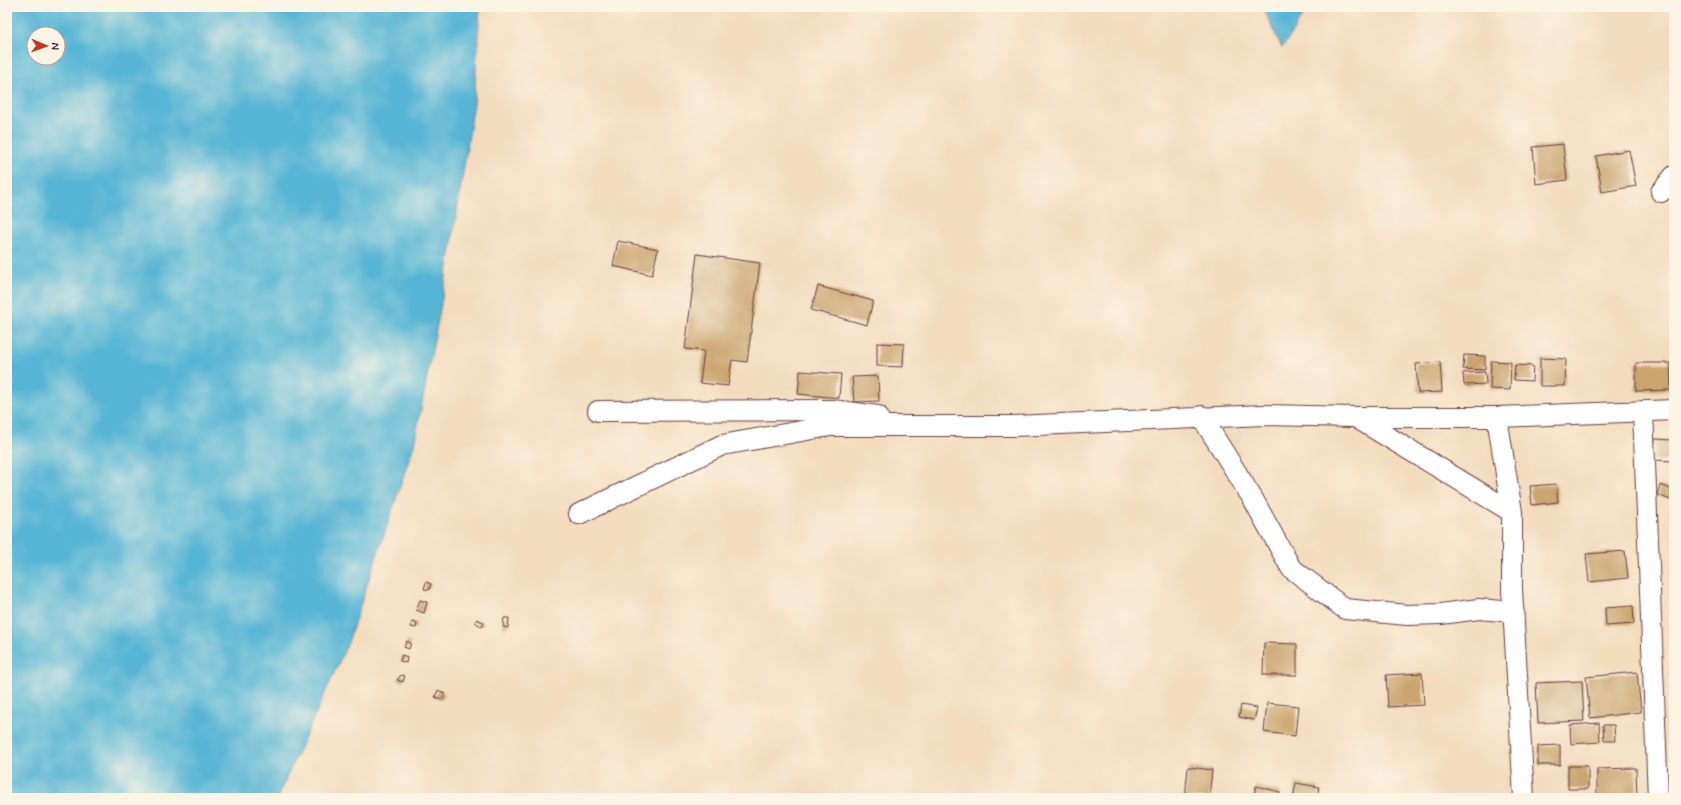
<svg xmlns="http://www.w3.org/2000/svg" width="1681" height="805" font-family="Mynerve,sans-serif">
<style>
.water{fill:#57b5d5;stroke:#506a80;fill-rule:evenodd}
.building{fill:#cba470}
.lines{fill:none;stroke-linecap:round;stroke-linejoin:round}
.street-casing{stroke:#633b41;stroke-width:22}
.street{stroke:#fff;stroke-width:20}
</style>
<rect width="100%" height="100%" fill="#fcf5e5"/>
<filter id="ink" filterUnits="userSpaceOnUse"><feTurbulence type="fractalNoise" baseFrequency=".025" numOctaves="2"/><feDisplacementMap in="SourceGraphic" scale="8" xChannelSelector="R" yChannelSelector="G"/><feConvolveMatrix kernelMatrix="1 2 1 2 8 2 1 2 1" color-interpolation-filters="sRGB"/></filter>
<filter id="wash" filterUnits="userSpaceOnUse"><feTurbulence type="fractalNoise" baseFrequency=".012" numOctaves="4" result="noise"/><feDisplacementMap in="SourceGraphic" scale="16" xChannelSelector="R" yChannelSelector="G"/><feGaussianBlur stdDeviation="0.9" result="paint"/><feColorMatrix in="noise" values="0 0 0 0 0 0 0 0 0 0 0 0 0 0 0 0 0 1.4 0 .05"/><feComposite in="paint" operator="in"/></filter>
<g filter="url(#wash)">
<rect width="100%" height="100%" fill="#f2dcbd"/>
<!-- water -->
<path class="water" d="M7,7H480L474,103L448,267L414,445L347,645L277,798H7ZM34,34H58V58H34Z
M1263,7H1308L1282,48Z"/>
<g id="blocks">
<!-- building -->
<path class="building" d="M1563,144L1567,180L1536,184L1533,147Z
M1629,150L1636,186L1602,192L1596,156Z
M618,241L658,249L652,275L613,266Z
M697,254L760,263L747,362L732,360L728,386L700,383L704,351L685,349Z
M818,286L873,301L867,325L811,310Z
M877,343L904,344L903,367L877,366Z
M1464,355L1485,356V370L1463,369Z
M1540,358L1566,359L1565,386H1540Z
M1491,361L1511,362L1510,390L1490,389Z
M1440,362L1442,392L1418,393L1416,364Z
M1636,363H1670L1671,390L1636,391Z
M1515,365L1533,366L1532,381L1514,380Z
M800,371L841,374L839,398L798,394Z
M1485,372L1486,384L1464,385L1463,373Z
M878,376L879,401L854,402L852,377Z
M1655,439L1674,440L1673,461L1653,460Z
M1556,484L1558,502L1532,505L1530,486Z
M1660,485L1674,490L1671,500L1657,495Z
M1625,551L1628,578L1589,582L1586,554Z
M1671,574H1674V609H1672Z
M426,582L431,584L429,590L424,589Z
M420,600L427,602L424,613L416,610Z
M1633,606L1634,624L1606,626L1605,608Z
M504,618H509L508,628L503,627Z
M477,619L484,623L482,627L475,622Z
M412,622L417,623L416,628L411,627Z
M407,641L411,643L409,649L404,647Z
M1264,643L1297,644V675H1263Z
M402,655L407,657L406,663L400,661Z
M1637,672L1641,712L1590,718L1586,677Z
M1422,673L1424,705L1388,707L1386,675Z
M401,675L405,676L403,682L397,680Z
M1582,681L1584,721L1538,723L1536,683Z
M438,690L445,694L442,700L435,697Z
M1267,703L1298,706L1295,736L1264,732Z
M1241,705L1257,708L1254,720L1239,717Z
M1599,723L1600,742L1571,744L1570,725Z
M1603,725H1614L1615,741H1604Z
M1560,745V765H1538V746Z
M1568,766H1588V789H1568Z
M1188,767L1212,770L1209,798H1185Z
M1636,768L1637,798H1597V769Z
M1296,783L1319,787L1317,798H1293Z
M1256,786L1280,792L1279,798H1253Z"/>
</g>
</g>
<g filter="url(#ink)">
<use href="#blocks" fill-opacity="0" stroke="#633b41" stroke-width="1"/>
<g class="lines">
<!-- street casing -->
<g class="street-casing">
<path id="street" d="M1661,192L1674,176
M598,411L832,410L878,416
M1643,411L1658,798
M1201,416L1253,499L1291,568L1345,609L1407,615L1441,614L1479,609L1514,612
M1355,417L1512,512V589L1524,798
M1497,417L1512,512
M579,514L722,445L830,426H1014L1264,415L1354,417H1497L1674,410"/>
</g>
<!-- street -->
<use href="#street" class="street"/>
</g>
</g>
<!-- margin -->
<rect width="1681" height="805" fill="none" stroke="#fcf5e5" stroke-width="24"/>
<!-- north arrow -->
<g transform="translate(46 46) rotate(92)"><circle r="19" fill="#fcf5e5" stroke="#b59f9b"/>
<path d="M0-3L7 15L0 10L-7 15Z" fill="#c8321e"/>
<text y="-6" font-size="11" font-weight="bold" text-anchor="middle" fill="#4a1f2b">N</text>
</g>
</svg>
